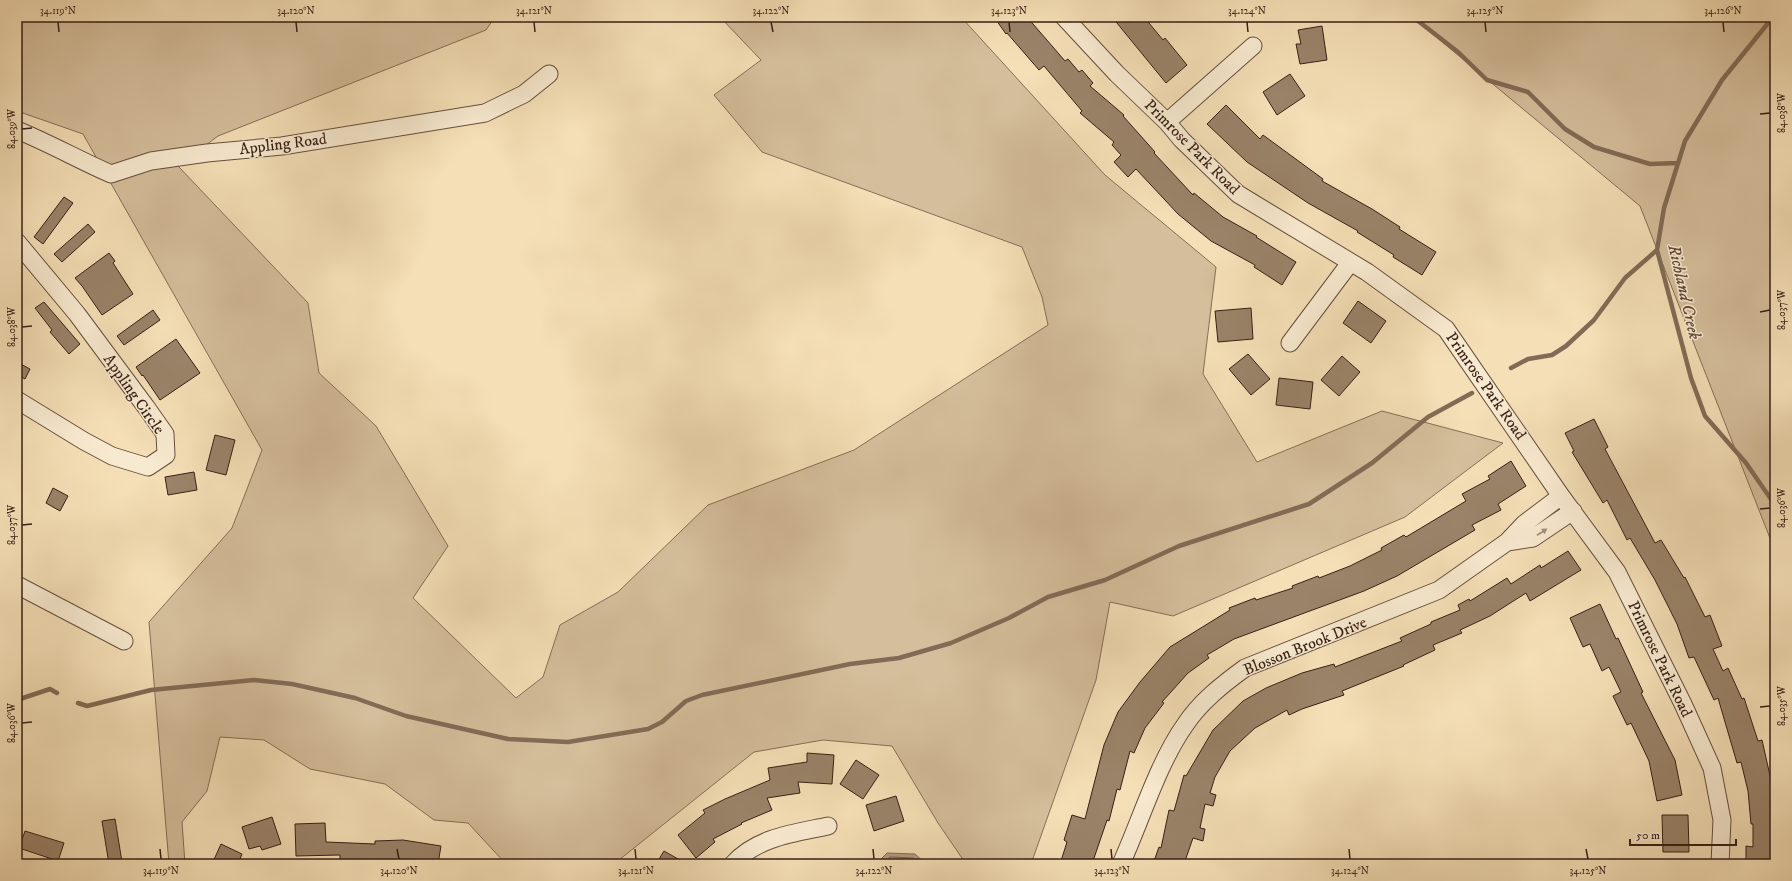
<svg xmlns="http://www.w3.org/2000/svg" width="1792" height="881" font-family="'IM FELL DW Pica',serif">
<style>
.green{fill:#d5be9b;stroke:#866e58}
.water{fill:#b49e80;stroke:#826b56}
.lines{fill:none;stroke-linecap:round;stroke-linejoin:round}
.shore{stroke:#765e4b;stroke-width:1}
.stream{stroke:#826b56;stroke-width:4.5}
.building{fill:#9a8369;stroke:#371f16}
.street-casing{stroke:#664f3e;stroke-width:19}
.street{stroke:#f8ead0;stroke-width:17}
.oneway{fill:#a18f7c}
.ticks{fill:none;stroke:#371f16;stroke-width:1.5}
.labels{text-anchor:middle;dominant-baseline:central;stroke-width:3;stroke-linejoin:round;paint-order:stroke}
.street-label{font-size:16px;fill:#371f16;stroke:#f8ead0}
.water-label{font-size:17px;font-style:italic;fill:#634b3b;stroke:#f8ead0}
.neatline{fill:none;stroke:#371f16;stroke-width:1.5}
.ticks-label{font-size:10px;text-anchor:middle;fill:#371f16}
</style>
<rect width="100%" height="100%" fill="#f5dfb6"/>
<filter id="stains"><feTurbulence type="fractalNoise" baseFrequency=".005" numOctaves="4"/><feColorMatrix values="0 0 0 0 .2 0 0 0 0 .09 0 0 0 0 .02 0 0 0 .5 -.17"/></filter>
<radialGradient id="worn" r=".72"><stop offset=".6" stop-color="#630" stop-opacity="0"/><stop offset="1" stop-color="#630" stop-opacity=".3"/></radialGradient>
<!-- green -->
<path class="green" d="M17,17H495L486,30L218,136L178,166L308,303L319,373L376,426L448,546L413,598L516,698L543,677L560,625L618,592L708,505L854,450L1048,325L1042,297L1022,247L762,152L714,95L761,60L720,17H961L1105,175L1216,267L1203,374L1257,462L1382,411L1503,443L1405,517L1173,616L1110,602L1096,680L1031,864H966L938,823L892,746L823,740L754,752L614,864H506L468,823L434,820L385,784L310,769L264,740L220,737L207,791L182,822L185,864H169L149,622L232,528L262,450L83,134L17,111Z
M1412,17H1775V551L1640,206Z"/>
<!-- water -->
<path class="water" d="M887,853L915,854L926,864H876Z"/>
<g class="lines">
<!-- shore -->
<path class="shore" d="M882,864L890,857L913,858L920,864"/>
<!-- stream -->
<path class="stream" d="M1413,17L1458,52L1487,80L1528,92L1565,129L1594,147L1650,164L1678,163
M1773,17L1722,80L1685,141L1664,208L1657,250L1691,378L1705,416L1746,463L1775,505
M1511,368L1528,359L1552,355L1566,346L1594,320L1625,278L1657,250
M17,700L50,689L57,693
M78,703L87,706L151,690L254,680L292,684L355,698L406,716L508,739L568,742L648,729L662,722L686,701L702,695L850,664L899,658L951,643L1009,618L1048,597L1105,580L1179,546L1309,504L1372,463L1428,417L1472,393"/>
</g>
<!-- building -->
<path class="building" d="M994,17H1027L1065,61L1068,59L1079,72L1082,70L1093,83L1090,86L1124,115L1123,116L1155,152L1154,153L1193,195L1194,193L1223,217L1257,236L1256,237L1296,262L1282,285L1254,267L1255,265L1211,241L1178,214L1136,169L1128,177L1114,162L1121,155L1112,145L1114,142L1080,113L1082,111L1044,66L1039,70L1007,33L1006,34Z
M1112,17H1144L1163,40L1165,38L1187,65L1166,83Z
M1322,26L1327,60L1300,64L1296,44H1301L1298,30Z
M1290,74L1305,96L1277,115L1263,92Z
M1226,105L1260,139L1263,135L1323,179L1322,181L1372,209L1400,227L1399,229L1436,252L1422,275L1393,257L1394,255L1357,232L1358,231L1308,203L1247,162L1207,124Z
M64,197L73,203L43,244L34,237Z
M88,224L95,232L62,262L54,254Z
M109,253L115,261L113,263L133,294L102,315L82,286L75,278Z
M1358,301L1386,321L1371,343L1343,323Z
M44,302L80,344L69,354L50,332L52,330L35,308Z
M1251,308L1253,339L1218,342L1215,311Z
M153,310L160,320L124,345L117,336Z
M176,339L200,373L160,400L143,375L142,376L136,367Z
M1248,354L1270,379L1251,395L1229,369Z
M1342,356L1360,372L1339,396L1321,380Z
M17,362L30,369L25,379L17,375Z
M1279,378L1313,382L1310,409L1276,405Z
M1594,419L1608,447L1605,449L1655,543L1661,540L1684,578L1685,577L1705,617L1710,615L1722,646L1713,649L1723,671L1728,668L1742,699L1744,698L1758,741L1762,740L1773,789H1775V822H1771V850H1775V861H1772V864H1746V846L1753,847V824H1751L1748,791L1741,762L1737,763L1718,698L1714,700L1694,657L1689,658L1677,624L1655,580L1630,538L1627,540L1607,500L1603,503L1572,452L1574,451L1565,433Z
M215,435L235,440L226,475L206,470Z
M1511,461L1526,486L1498,504L1501,510L1472,525L1475,530L1397,576L1364,591L1234,639L1207,655L1209,658L1188,673L1162,702L1164,703L1145,728L1134,753L1130,751L1120,790L1117,789L1109,821L1107,820L1092,864H1060L1067,842L1064,840L1072,815L1085,819L1104,745L1118,712L1140,682L1170,647L1230,610L1229,608L1255,598L1256,600L1293,588L1292,586L1318,576L1319,578L1350,566L1382,550L1381,548L1404,535L1406,537L1466,501L1462,494L1490,479L1488,476Z
M194,472L197,490L168,495L165,477Z
M53,488L68,496L60,511L46,503Z
M1568,551L1581,570L1530,601L1526,593L1490,616L1460,630L1462,633L1433,645L1435,650L1403,665L1404,666L1342,691L1344,695L1302,709L1289,715L1287,710L1255,728L1230,751L1215,777L1210,793L1216,795L1213,806L1205,804L1200,828L1205,829L1203,841L1193,838L1184,864H1153L1159,847L1161,848L1169,810L1174,811L1184,775L1186,776L1213,730L1243,701L1266,688L1302,673L1334,664L1335,667L1402,641L1400,638L1431,624V622L1460,610L1458,605L1469,599L1470,601L1507,578L1511,584L1540,565L1541,568Z
M1600,604L1616,639L1618,638L1643,692L1641,693L1675,760L1682,795L1657,801L1649,761L1631,723L1627,725L1613,696L1621,692L1609,667L1602,671L1590,644L1583,647L1570,618Z
M807,753L834,755L832,784L798,782L800,793L767,798L772,810L741,823L742,824L713,839L715,842L696,858L678,835L705,813L703,810L725,799L770,780L768,768L807,762Z
M856,760L879,775L863,799L840,784Z
M896,796L904,821L874,831L866,805Z
M1662,815H1688L1689,852H1663Z
M272,817L281,844L262,850L260,846L249,849L242,827Z
M115,819L122,862L109,864L102,821Z
M325,823L326,842L375,844V841L403,840L441,846L438,864H340V855L296,856L295,824Z
M25,831L64,843L58,861L19,848Z
M221,844L242,854L238,864H212Z
M664,851L687,864H656Z"/>
<g class="lines">
<!-- street casing -->
<g class="street-casing">
<path id="street" d="M1064,17L1117,74L1167,122L1182,140L1238,194L1367,272L1446,329L1561,496L1617,572L1683,704L1712,768L1722,820L1720,864
M1167,122L1253,46
M17,130C49,143 79,160 111,174L151,161L207,153L282,146L485,113L524,94L549,74
M17,242L77,314L146,407L165,434L166,455L148,467L112,456L84,441L17,400
M1290,343L1350,263
M1507,542L1533,538L1573,511
M17,585L124,641
M733,864C757,837 795,833 828,826
M1121,864C1141,820 1158,763 1185,725C1200,702 1223,684 1245,668L1439,590L1507,542L1524,524L1561,496"/>
</g>
<!-- street -->
<use href="#street" class="street"/>
</g>
<!-- one-way arrows -->
<defs><path id="oneway-solid" d="M-6-.8H1V-3.2L6.5 0L1 3.2V.8H-6Z"/></defs>
<use class="oneway" href="#oneway-solid" transform="translate(1542 532) rotate(-33)"/>
<!-- ticks -->
<path class="ticks" d="M58,22L59,32M296,22L297,32M534,22L535,32M771,22L773,32M1009,22L1010,32M1247,22L1248,32M1485,22L1486,32M1723,22L1724,32M1760,114L1770,113M22,129L32,128M1760,312L1770,310M22,327L32,326M1760,509L1770,508M22,525L32,524M1760,707L1770,706M22,723L32,722M160,849L161,859M397,849L399,859M635,849L636,859M873,849L874,859M1111,849L1112,859M1349,849L1350,859M1586,849L1588,859"/>
<g class="labels">
<!-- street labels -->
<g class="street-label">
<text transform="translate(283 144) rotate(-7)">Appling Road</text>
<text transform="translate(1192 147) rotate(45)">Primrose Park Road</text>
<text transform="translate(1486 386) rotate(55)">Primrose Park Road</text>
<text transform="translate(134 394) rotate(55)">Appling Circle</text>
<text transform="translate(1305 646) rotate(-22)">Blosson Brook Drive</text>
<text transform="translate(1660 659) rotate(64)">Primrose Park Road</text>
</g>
<!-- water labels -->
<g class="water-label">
<text transform="translate(1684 292) rotate(77)">Richland Creek</text>
</g>
</g>
<!-- margin -->
<rect width="1792" height="881" fill="none" stroke="#f5dfb6" stroke-width="44"/>
<!-- scale -->
<path d="M1630 839v6h106v-6" fill="none" stroke="#371f16" stroke-width="2"/>
<text x="1636" y="839" font-size="12" fill="#371f16" stroke="#f8ead0" stroke-width="3" paint-order="stroke">50 m</text>
<rect x="22" y="22" width="1748" height="837" class="neatline"/>
<g class="ticks-label">
<text x="58" y="14">34.119°N</text>
<text x="296" y="14">34.120°N</text>
<text x="534" y="14">34.121°N</text>
<text x="771" y="14">34.122°N</text>
<text x="1009" y="14">34.123°N</text>
<text x="1247" y="14">34.124°N</text>
<text x="1485" y="14">34.125°N</text>
<text x="1723" y="14">34.126°N</text>
<text transform="translate(1781 113) rotate(-90)" y="4">84.038°W</text>
<text transform="translate(11 129) rotate(-90)" y="4">84.039°W</text>
<text transform="translate(1781 310) rotate(-90)" y="4">84.037°W</text>
<text transform="translate(11 327) rotate(-90)" y="4">84.038°W</text>
<text transform="translate(1781 508) rotate(-90)" y="4">84.036°W</text>
<text transform="translate(11 525) rotate(-90)" y="4">84.037°W</text>
<text transform="translate(1781 706) rotate(-90)" y="4">84.035°W</text>
<text transform="translate(11 723) rotate(-90)" y="4">84.036°W</text>
<text x="161" y="874">34.119°N</text>
<text x="399" y="874">34.120°N</text>
<text x="636" y="874">34.121°N</text>
<text x="874" y="874">34.122°N</text>
<text x="1112" y="874">34.123°N</text>
<text x="1350" y="874">34.124°N</text>
<text x="1588" y="874">34.125°N</text>
</g>
<rect width="100%" height="100%" filter="url(#stains)"/>
<rect width="100%" height="100%" fill="url(#worn)"/>
</svg>
